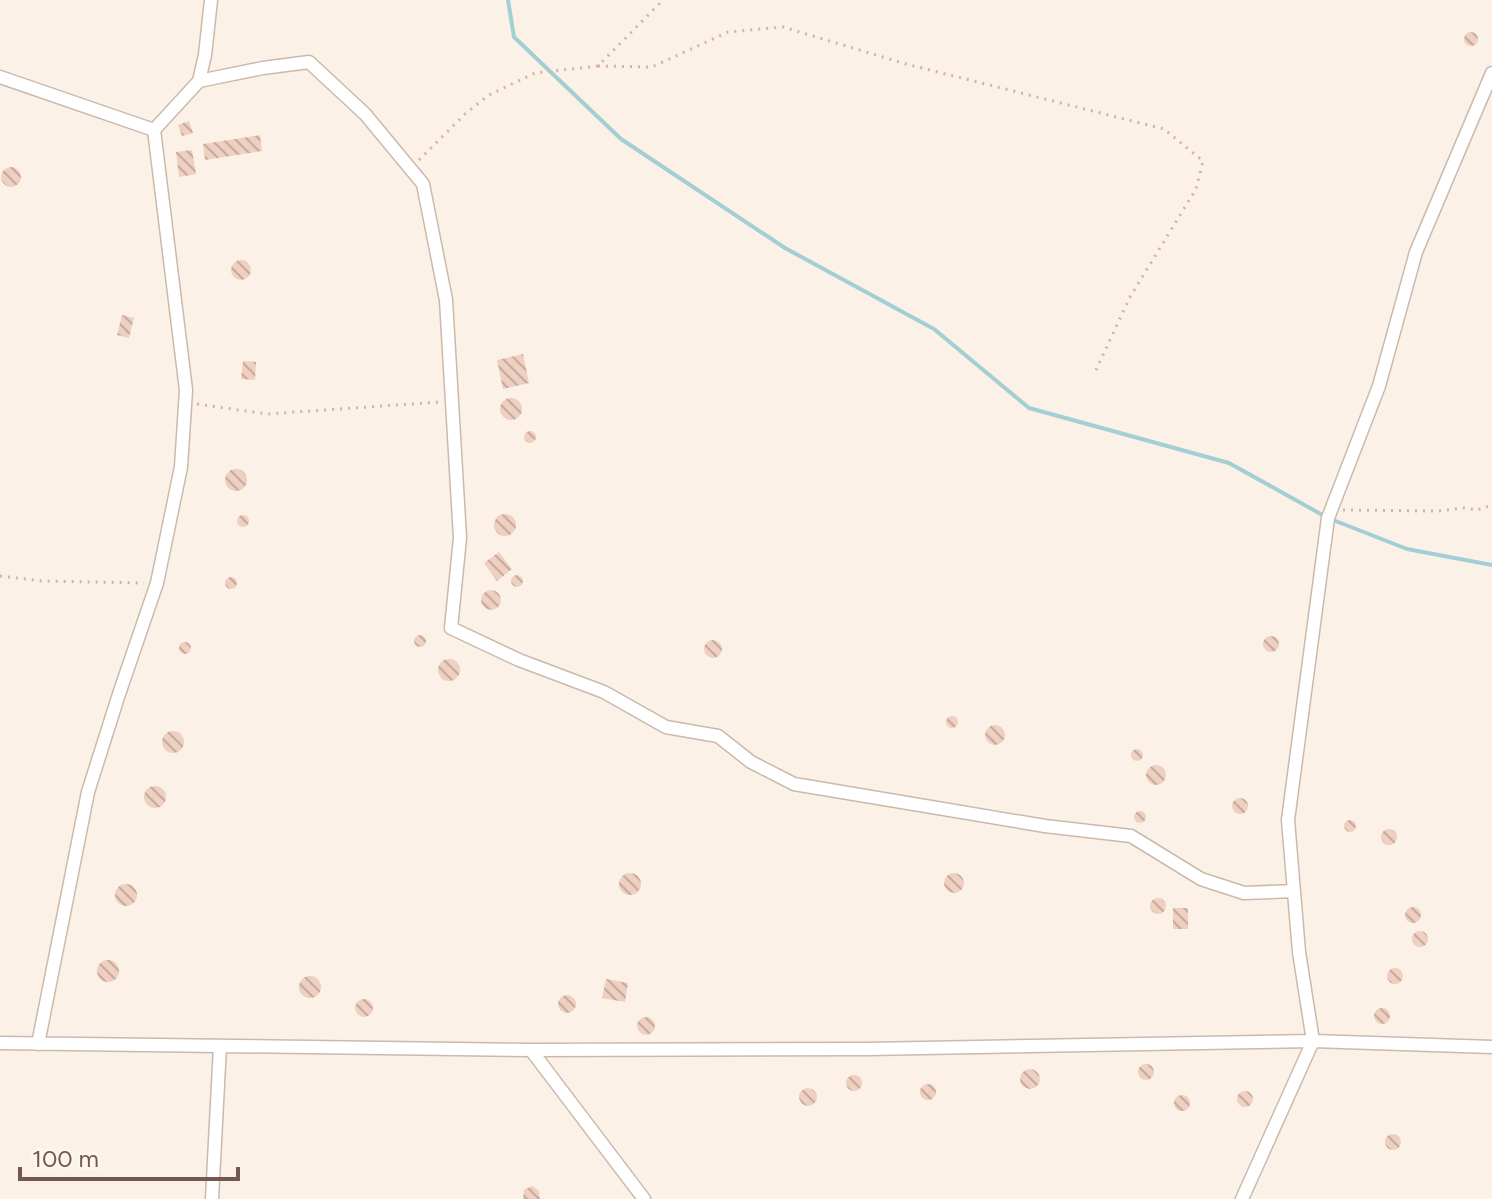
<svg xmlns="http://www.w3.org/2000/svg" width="1492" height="1199" font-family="Figtree,sans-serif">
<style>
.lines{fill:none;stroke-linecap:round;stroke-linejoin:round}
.stream{stroke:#a3cfd4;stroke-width:4}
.building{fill:url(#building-back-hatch)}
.minor-casing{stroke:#ccb9ad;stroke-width:15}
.path{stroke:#d3b3a3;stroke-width:3;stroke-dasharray:2 6;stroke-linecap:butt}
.minor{stroke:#fff;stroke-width:12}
</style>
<defs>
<pattern id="building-back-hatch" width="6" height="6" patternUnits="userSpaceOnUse" patternTransform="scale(2)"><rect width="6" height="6" fill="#eecfc0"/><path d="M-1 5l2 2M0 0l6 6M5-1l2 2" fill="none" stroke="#c5ab9e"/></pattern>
</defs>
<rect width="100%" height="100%" fill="#fbf1e6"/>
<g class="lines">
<!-- stream -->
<path class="stream" d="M508,0L514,37L621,139L785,248L934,329L1029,408L1229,463L1328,518L1407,549L1492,565"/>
</g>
<!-- building -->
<path class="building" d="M1464 39a7 7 0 1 1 14 0a7 7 0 1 1-14 0Z
M189,121L193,133L182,136L178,125Z
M260,135L262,151L205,160L203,144Z
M192,150L196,174L179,177L176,152Z
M1 177a10 10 0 1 1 20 0a10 10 0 1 1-20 0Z
M231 270a10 10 0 1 1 20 0a10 10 0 1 1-20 0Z
M122,315L134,318L129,338L117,335Z
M523,354L529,383L503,389L497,360Z
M243,361L256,362L255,380L241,379Z
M500 409a11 11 0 1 1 22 0a11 11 0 1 1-22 0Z
M524 437a6 6 0 1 1 12 0a6 6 0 1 1-12 0Z
M225 480a11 11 0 1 1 22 0a11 11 0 1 1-22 0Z
M494 525a11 11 0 1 1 22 0a11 11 0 1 1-22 0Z
M237 521a6 6 0 1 1 12 0a6 6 0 1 1-12 0Z
M499,552L512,569L497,581L484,563Z
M511 581a6 6 0 1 1 12 0a6 6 0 1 1-12 0Z
M225 583a6 6 0 1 1 12 0a6 6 0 1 1-12 0Z
M481 600a10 10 0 1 1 20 0a10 10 0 1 1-20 0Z
M414 641a6 6 0 1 1 12 0a6 6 0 1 1-12 0Z
M1263 644a8 8 0 1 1 16 0a8 8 0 1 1-16 0Z
M704 649a9 9 0 1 1 18 0a9 9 0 1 1-18 0Z
M179 648a6 6 0 1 1 12 0a6 6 0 1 1-12 0Z
M438 670a11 11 0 1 1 22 0a11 11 0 1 1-22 0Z
M946 722a6 6 0 1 1 12 0a6 6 0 1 1-12 0Z
M985 735a10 10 0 1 1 20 0a10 10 0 1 1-20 0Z
M162 742a11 11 0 1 1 22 0a11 11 0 1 1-22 0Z
M1131 755a6 6 0 1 1 12 0a6 6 0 1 1-12 0Z
M1146 775a10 10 0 1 1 20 0a10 10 0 1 1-20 0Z
M144 797a11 11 0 1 1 22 0a11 11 0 1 1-22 0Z
M1232 806a8 8 0 1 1 16 0a8 8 0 1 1-16 0Z
M1134 817a6 6 0 1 1 12 0a6 6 0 1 1-12 0Z
M1344 826a6 6 0 1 1 12 0a6 6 0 1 1-12 0Z
M1381 837a8 8 0 1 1 16 0a8 8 0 1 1-16 0Z
M944 883a10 10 0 1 1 20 0a10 10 0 1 1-20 0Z
M619 884a11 11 0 1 1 22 0a11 11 0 1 1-22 0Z
M115 895a11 11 0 1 1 22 0a11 11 0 1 1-22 0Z
M1150 906a8 8 0 1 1 16 0a8 8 0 1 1-16 0Z
M1405 915a8 8 0 1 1 16 0a8 8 0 1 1-16 0Z
M1173,908H1188V929H1173Z
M1412 939a8 8 0 1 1 16 0a8 8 0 1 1-16 0Z
M97 971a11 11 0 1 1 22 0a11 11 0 1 1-22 0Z
M1387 976a8 8 0 1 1 16 0a8 8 0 1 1-16 0Z
M299 987a11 11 0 1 1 22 0a11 11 0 1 1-22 0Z
M606,979L628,983L625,1002L602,998Z
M558 1004a9 9 0 1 1 18 0a9 9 0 1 1-18 0Z
M355 1008a9 9 0 1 1 18 0a9 9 0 1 1-18 0Z
M1374 1016a8 8 0 1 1 16 0a8 8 0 1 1-16 0Z
M637 1026a9 9 0 1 1 18 0a9 9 0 1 1-18 0Z
M1138 1072a8 8 0 1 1 16 0a8 8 0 1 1-16 0Z
M1020 1079a10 10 0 1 1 20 0a10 10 0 1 1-20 0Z
M846 1083a8 8 0 1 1 16 0a8 8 0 1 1-16 0Z
M920 1092a8 8 0 1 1 16 0a8 8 0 1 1-16 0Z
M799 1097a9 9 0 1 1 18 0a9 9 0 1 1-18 0Z
M1237 1099a8 8 0 1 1 16 0a8 8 0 1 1-16 0Z
M1174 1103a8 8 0 1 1 16 0a8 8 0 1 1-16 0Z
M1385 1142a8 8 0 1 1 16 0a8 8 0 1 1-16 0Z
M532,1186L539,1191L540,1199H523L524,1190Z"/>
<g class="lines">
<!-- minor casing -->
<g class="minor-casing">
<path id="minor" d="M0,77L154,130
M199,81L263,68L309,62L365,114L423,184L446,300L460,538L451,628L519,660L604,692L666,727L718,736L751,762L794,784L1045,826L1131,836L1201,879L1244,893L1294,891
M0,1043L531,1050L868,1049L1313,1041L1492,1047
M38,1044L88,792L119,694L157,583L181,467L186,390L154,130L199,81L205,55L211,0
M531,1050L644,1199
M212,1199L220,1046
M1242,1199L1313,1041L1299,952L1288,820L1328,518L1379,386L1416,252L1492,73"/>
</g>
<!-- path -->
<path class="path" d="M598,66L652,67L728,32L783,27L906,64L1164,129L1203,161L1196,189L1130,297L1096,370
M419,160L465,114L489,95L535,73L598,66L663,0
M197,404L267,414L440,402
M1343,510L1437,511L1464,508L1477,510L1492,505
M0,576L42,581L144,583"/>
<!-- minor -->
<use href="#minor" class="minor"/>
</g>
<!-- scale -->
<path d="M20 1167v12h218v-12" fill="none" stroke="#72584d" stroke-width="4"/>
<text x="32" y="1167" font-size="24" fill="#72584d" stroke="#fef6ec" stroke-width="6" paint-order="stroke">100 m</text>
</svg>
